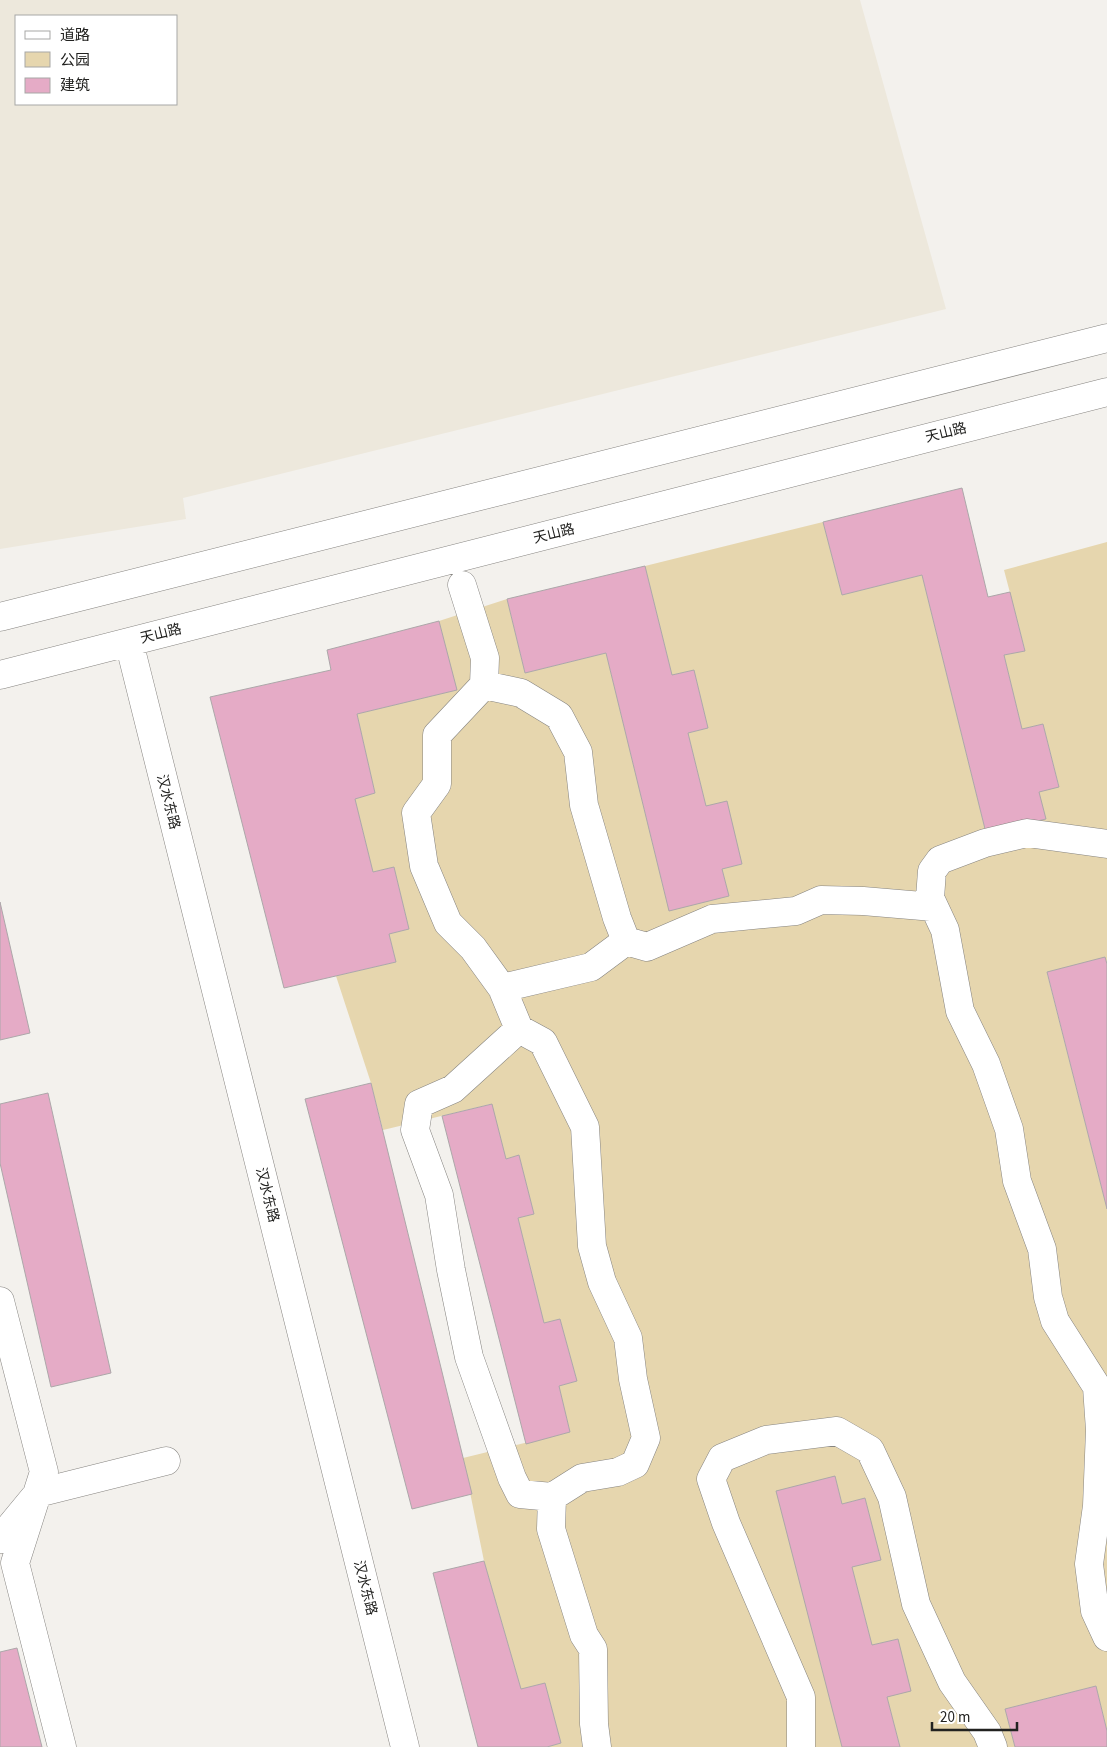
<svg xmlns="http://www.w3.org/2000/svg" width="1107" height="1747" font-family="'Source Sans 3','Noto Sans SC',sans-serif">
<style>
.built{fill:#ede8dc;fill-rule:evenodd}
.green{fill:#e6d6ae}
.building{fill:#e5abc6;stroke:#aca7a9}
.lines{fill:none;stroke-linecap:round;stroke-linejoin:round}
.minor-casing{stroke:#868480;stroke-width:29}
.minor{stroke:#fff;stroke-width:28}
.labels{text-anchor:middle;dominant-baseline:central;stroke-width:4;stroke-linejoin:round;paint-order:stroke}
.street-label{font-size:14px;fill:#222220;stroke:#fff}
</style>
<rect width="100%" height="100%" fill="#f3f1ed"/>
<!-- built -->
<path class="built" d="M0,0H860L946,309L183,498L186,519L0,549ZM16,16H176V104H16Z"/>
<!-- green -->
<path class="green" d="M823,522L842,595L922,575L986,833L1039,792L1059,786L1043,724L1022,729L1004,655L1025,650L1004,570L1107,542V964L1105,958L1047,973L1107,1209V1731L1096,1686L1005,1709L1015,1747H900L887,1697L898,1639L872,1645L852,1567L880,1560L865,1498L842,1504L835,1476L842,1747H547L561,1743L545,1683L521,1689L484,1561L463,1458L570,1432L559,1386L577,1381L560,1319L544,1323L518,1218L534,1214L519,1155L506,1159L491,1104L383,1130L371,1083L336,976L396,962L389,934L409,929L394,867L373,872L355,799L375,793L357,714L456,690L439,621L507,599L525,673L606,653L669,910L729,896L722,869L742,864L706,806L688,733L708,728L694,670L672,675L645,566Z"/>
<!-- building -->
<path class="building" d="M962,488L988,597L1010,592L1025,651L1004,655L1022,729L1043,724L1059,787L1039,792L1046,819L986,833L922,575L842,595L823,522Z
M645,566L672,675L694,670L708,728L688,733L706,806L727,801L742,864L722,869L729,896L669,911L606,653L525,673L507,599Z
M439,621L457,690L357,714L375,793L355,799L373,872L394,867L409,929L389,934L396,962L284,988L210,697L331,670L327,650Z
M0,902L30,1033L0,1040Z
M1105,957L1107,964V1209L1047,972Z
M371,1083L472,1494L412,1509L305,1099Z
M48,1093L111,1373L51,1387L0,1163V1104Z
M492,1104L506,1159L519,1155L534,1214L518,1218L544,1323L560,1319L577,1381L559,1386L570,1432L526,1444L442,1116Z
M835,1476L842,1504L865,1498L881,1560L852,1567L872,1645L898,1639L911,1691L887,1697L900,1747H842L776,1491Z
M484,1561L521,1689L545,1683L561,1743L547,1747H478L433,1573Z
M17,1648L42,1747H0V1652Z
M1096,1686L1107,1731V1747H1015L1005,1709Z"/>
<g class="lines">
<!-- minor casing -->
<g class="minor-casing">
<path id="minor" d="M462,585L485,658L484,685L437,735V784L416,813L424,866L448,923L473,948L502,988L519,1029
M0,617L1107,338
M129,642L405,1747
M0,675L1107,392
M484,685L521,693L559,716L578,752L584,805L617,918L626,941L647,947L712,919L796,911L821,900L863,901L934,907
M1107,844L1027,833L985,843L940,860L932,871L930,898L945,930L960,1011L986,1064L1009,1129L1017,1181L1042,1249L1048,1297L1055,1321L1097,1387L1100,1430L1097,1506L1089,1564L1095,1611L1107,1637
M502,988L591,967L626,941
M519,1029L543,1042L585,1127L592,1246L602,1282L628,1338L633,1379L646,1438L635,1464L618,1472L582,1478L552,1497L520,1494L512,1478L469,1357L451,1270L439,1195L415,1130L419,1104L453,1089Z
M0,1301L44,1472L15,1563L62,1747
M552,1497L551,1529L584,1635L593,1649L594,1724L597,1747
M0,1539L38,1493L166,1461
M801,1747V1697L726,1523L711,1479L722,1458L766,1440L837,1431L870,1450L892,1497L916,1604L952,1682L987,1732L993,1747"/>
</g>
<!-- minor -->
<use href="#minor" class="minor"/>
</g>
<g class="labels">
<!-- street labels -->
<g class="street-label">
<text transform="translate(946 433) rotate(-14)">天山路</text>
<text transform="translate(554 534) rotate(-14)">天山路</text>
<text transform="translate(161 634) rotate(-14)">天山路</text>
<text transform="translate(168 802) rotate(76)">汉水东路</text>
<text transform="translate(267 1195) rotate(76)">汉水东路</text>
<text transform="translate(365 1588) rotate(76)">汉水东路</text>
</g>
</g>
<!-- legend -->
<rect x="15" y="15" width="162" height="90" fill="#ffffff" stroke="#a7a7a6"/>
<rect x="25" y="31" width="25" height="8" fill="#ffffff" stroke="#a7a7a6"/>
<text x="60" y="40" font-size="15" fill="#222220">道路</text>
<rect x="25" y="52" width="25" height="15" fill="#e6d6ae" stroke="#a7a7a6"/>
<text x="60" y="65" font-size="15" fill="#222220">公园</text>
<rect x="25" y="78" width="25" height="15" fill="#e5abc6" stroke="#a7a7a6"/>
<text x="60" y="90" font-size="15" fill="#222220">建筑</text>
<!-- scale -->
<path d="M932 1722v8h85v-8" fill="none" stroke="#222220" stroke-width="2.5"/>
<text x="940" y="1722" font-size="15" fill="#222220" stroke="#ffffff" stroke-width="4" paint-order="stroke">20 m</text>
</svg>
